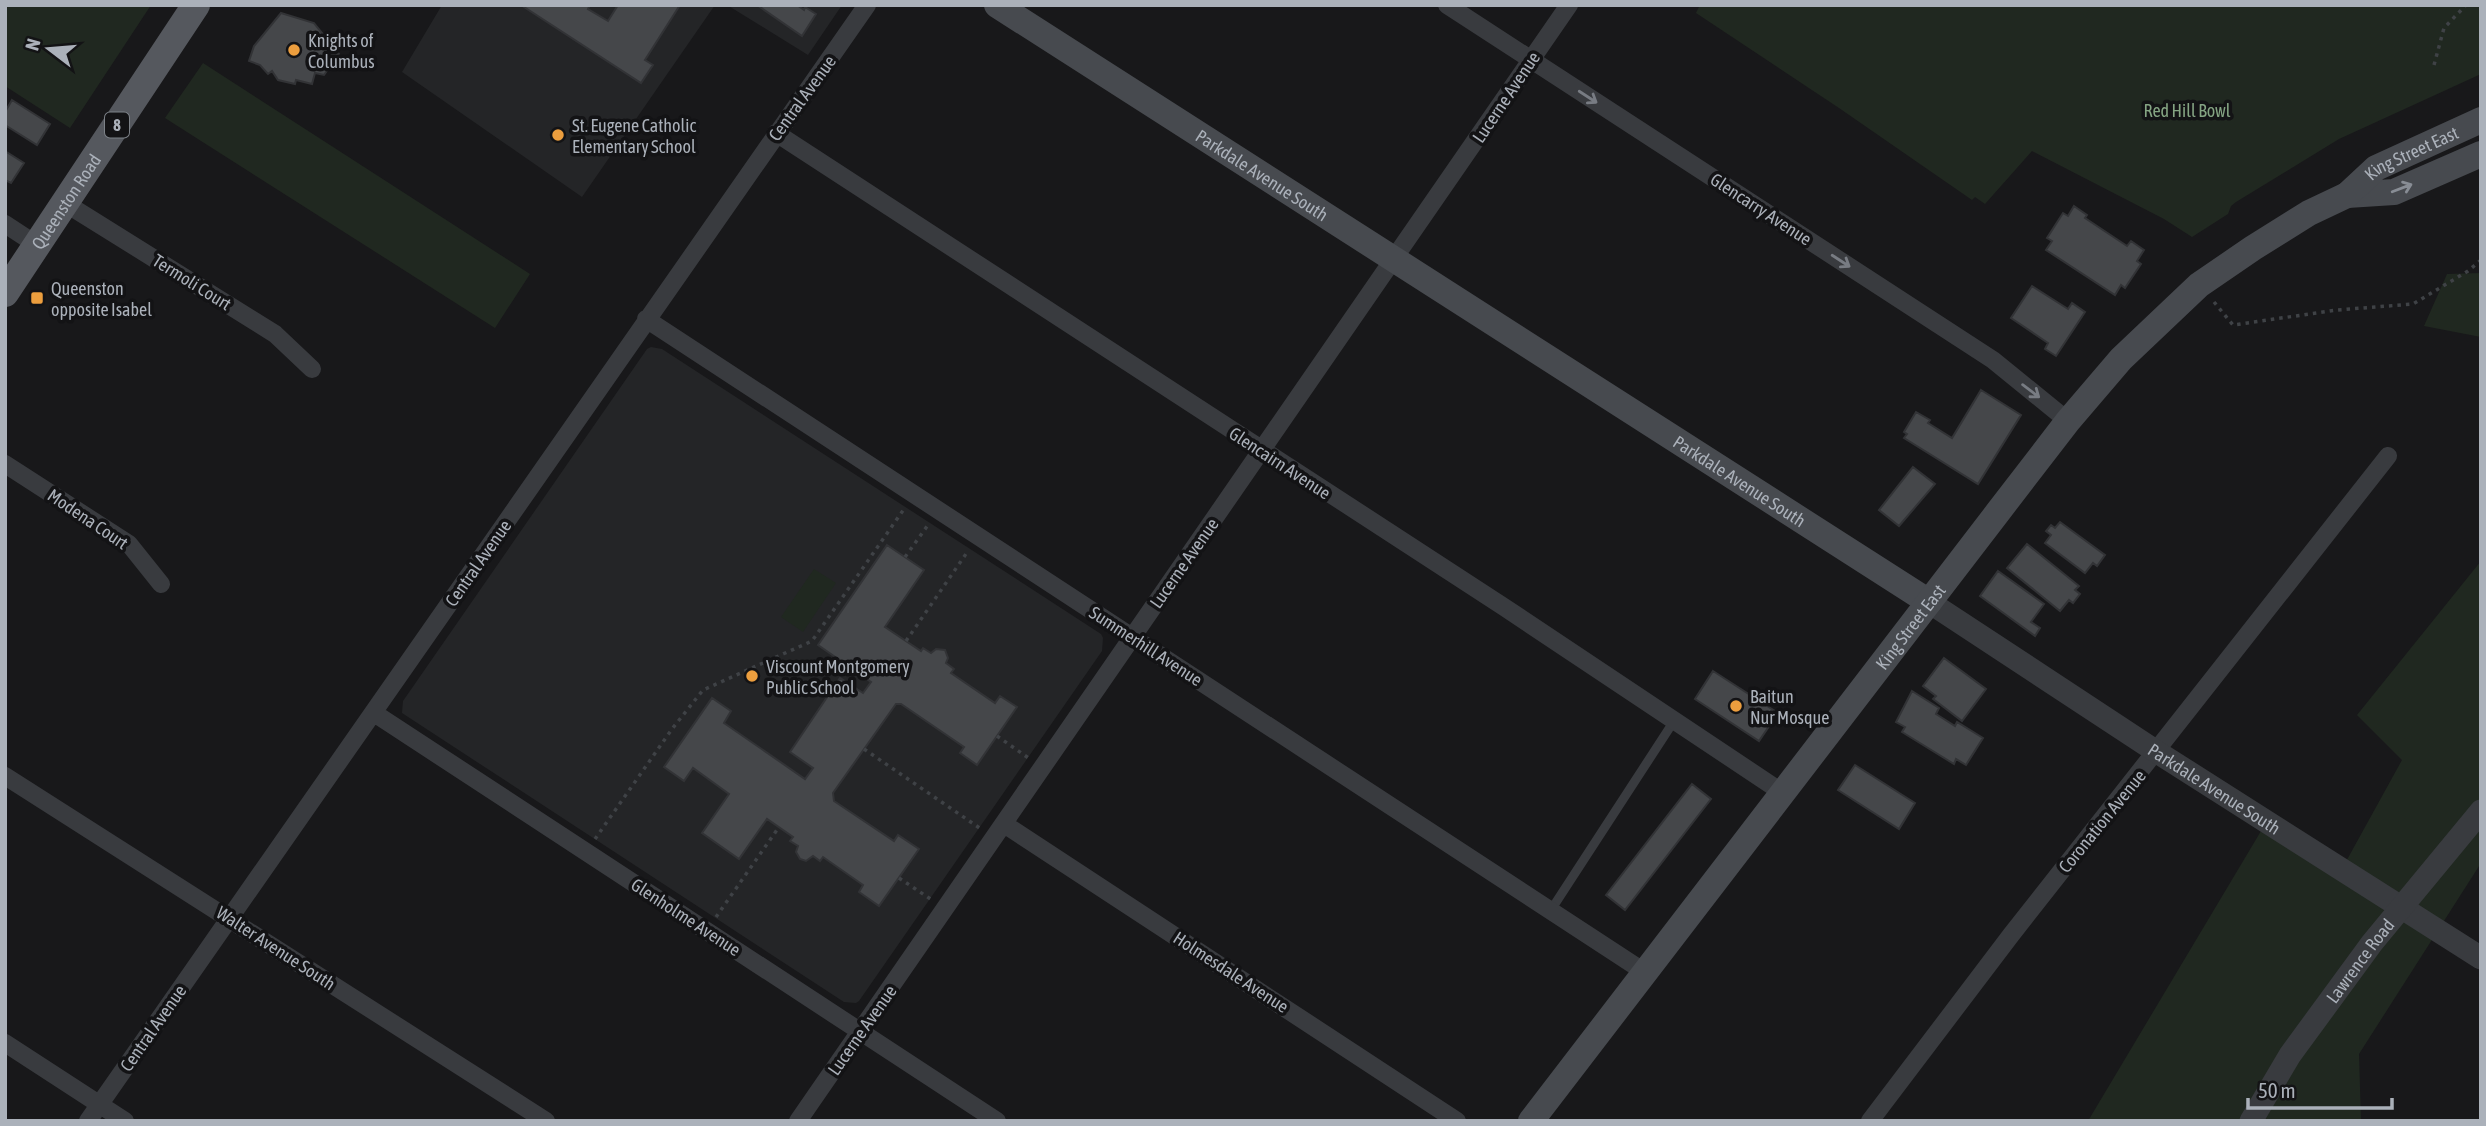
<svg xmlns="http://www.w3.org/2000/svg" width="2486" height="1126" font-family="'Asap Condensed',sans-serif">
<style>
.built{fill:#242527}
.green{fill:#202820}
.building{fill:#45474a;stroke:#323336;stroke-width:2}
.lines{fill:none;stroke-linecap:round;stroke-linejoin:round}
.path{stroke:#3f4246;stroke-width:3.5;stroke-dasharray:3.5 5;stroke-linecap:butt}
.service{stroke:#393b3f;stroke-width:9}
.minor{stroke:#393b3f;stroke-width:18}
.tertiary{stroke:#393b3f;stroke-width:23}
.secondary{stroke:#474a4f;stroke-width:26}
.primary{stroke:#55585e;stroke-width:28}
.oneway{stroke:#787c83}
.oneway2{stroke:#888d95}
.poi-dot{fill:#ec9e3e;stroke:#131315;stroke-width:2.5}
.labels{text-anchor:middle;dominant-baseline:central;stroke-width:7;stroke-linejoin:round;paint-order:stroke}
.shield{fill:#131315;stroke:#7d8288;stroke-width:2}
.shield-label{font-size:16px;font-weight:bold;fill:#abb1ba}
.poi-label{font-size:18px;fill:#abb1ba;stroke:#131315;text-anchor:start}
.street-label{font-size:18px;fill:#abb1ba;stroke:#131315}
.park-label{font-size:18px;fill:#85a483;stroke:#131315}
</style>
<rect width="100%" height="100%" fill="#18181a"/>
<!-- built -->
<path class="built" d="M442,5H715L582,197L402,72Z
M727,5H842L808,55Z
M651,347L662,349L1101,634L1103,638L1102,651L859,1001L856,1003L844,1002L402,713L403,701L647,349Z"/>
<!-- green -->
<path class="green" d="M5,5H151L70,128L5,86Z
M1700,5H2481V74L2339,139L2236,202L2231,206L2228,214L2192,237L2164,219L2032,151L1985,204L1975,197L1972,200L1839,108L1696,13Z
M203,63L530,274L495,328L165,118Z
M2481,273V337L2424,326L2447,274Z
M2481,561V863L2359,1054L2361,1121H2088L2267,821L2343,867L2402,760L2357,715Z
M814,569L836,583L803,632L781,617Z"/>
<!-- building -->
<path class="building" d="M521,5H590L588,9L608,21L618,5H680L645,60L653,65L641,83Z
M757,5H797L804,10L805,7L816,14L802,36Z
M281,13L314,23L339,54L324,75L315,73L312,84L296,80L295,84L278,80L272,71L268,74L260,65L249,61L254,46Z
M12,100L50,124L37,145L5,125V112Z
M5,151L24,163L11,183L5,180Z
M2074,206L2087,215L2085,218L2127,246L2131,241L2144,250L2137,261L2141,264L2125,288L2121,285L2115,295L2046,250L2052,241L2047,238L2063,213L2068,216Z
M2032,286L2068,309L2072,303L2085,312L2056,356L2045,349L2048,343L2011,318Z
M1981,390L2021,415L1978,484L1904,438L1907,434L1904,432L1916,412L1930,420L1928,423L1952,438Z
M1913,467L1935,484L1899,526L1879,510Z
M2060,522L2105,555L2097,566L2093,563L2085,573L2045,543L2051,535L2046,531L2051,525L2055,528Z
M2027,544L2079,586L2075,590L2080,594L2073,603L2069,600L2060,611L2007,568Z
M887,545L924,570L885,627L921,651L923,648L931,653L936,649L945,650L948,658L946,663L954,669L951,673L995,703L1000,696L1017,707L977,765L960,753L964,747L901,704H896L833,793L834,801L894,841L898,835L919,849L879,906L859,892L863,885L823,857L820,861L813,856L806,861L800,859L796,852L798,846L790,841L793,837L767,819L739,859L702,833L729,794L693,768L684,781L664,767L712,698L731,711L724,723L805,779L813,768L790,752L840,678L863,693L871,682L818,645Z
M1998,571L2044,604L2031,622L2040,628L2035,636L1980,596Z
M1944,658L1986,689L1962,721L1933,699L1936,696L1923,686Z
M1713,671L1778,713L1759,741L1695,699Z
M1912,691L1939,708L1936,714L1955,726L1957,722L1983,738L1966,765L1956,759L1954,764L1902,732L1905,727L1896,722Z
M1855,765L1915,803L1899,829L1838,790Z
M1692,784L1711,799L1625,910L1606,895Z"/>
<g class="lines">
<!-- path -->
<path class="path" d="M2434,65L2444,28L2466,5
M2214,302L2233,325L2337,310L2413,304L2468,271L2481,260
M905,557L928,525
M906,641L968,551
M997,736L1030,759
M864,749L981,829
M595,839L672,729L703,690L812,641L904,509
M899,878L932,900
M716,917L779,827"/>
<!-- service -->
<path class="service" d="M1551,910L1674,721"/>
<!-- minor -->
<path class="minor" d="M1447,5L1993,360L2068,421
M776,133L1504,607L1783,793
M65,203L275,334L312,369
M5,224L37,245
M646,319L1646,973
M5,464L129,544L161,584
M374,713L997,1121
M5,776L546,1121
M1004,824L1457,1121
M5,1043L125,1121
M88,1121L867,5
M798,1121L1569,5
M1870,1121L2011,935L2388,456"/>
<!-- tertiary -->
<g class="tertiary">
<path id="s1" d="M1929,602L2157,752L2481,958"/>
<path id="s2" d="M2251,1121L2290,1055L2372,943L2481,811"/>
</g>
<!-- secondary -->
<g class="secondary">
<path id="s3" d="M997,5L1929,602"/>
<path d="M2347,195L2394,192L2481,154"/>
<path id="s4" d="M1531,1121L1998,512L2068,421L2121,359L2199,285L2253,248L2309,213L2347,195L2376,168L2481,120"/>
</g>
<!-- primary -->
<path class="primary" id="s5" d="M5,293L196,5"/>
</g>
<!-- one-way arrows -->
<defs><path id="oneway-shaft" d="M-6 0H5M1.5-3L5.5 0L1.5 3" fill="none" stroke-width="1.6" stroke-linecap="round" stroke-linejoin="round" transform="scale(1.75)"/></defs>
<g class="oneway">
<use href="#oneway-shaft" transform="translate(1588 97) rotate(33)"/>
<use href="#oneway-shaft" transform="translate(1841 261) rotate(33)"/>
<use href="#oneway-shaft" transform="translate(2031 391) rotate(37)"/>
</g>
<use class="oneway2" href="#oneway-shaft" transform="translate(2402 188) rotate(-21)"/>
<!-- markers -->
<g class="poi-dot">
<circle cx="294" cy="50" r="7"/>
<circle cx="558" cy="135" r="7"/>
<rect x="30" y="291" width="14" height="14" rx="3.5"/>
<circle cx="752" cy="676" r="7"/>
<circle cx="1736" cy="706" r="7"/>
</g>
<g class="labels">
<!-- shield labels -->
<rect class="shield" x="105" y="112.5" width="24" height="25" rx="5"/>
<g class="shield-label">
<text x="117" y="125">8</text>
</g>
<!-- poi labels -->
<g class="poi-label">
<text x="308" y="40">Knights of<tspan x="308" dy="21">Columbus</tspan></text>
<text x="572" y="125">St. Eugene Catholic<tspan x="572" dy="21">Elementary School</tspan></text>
<text x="51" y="288">Queenston<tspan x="51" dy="21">opposite Isabel</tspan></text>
<text x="766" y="666">Viscount Montgomery<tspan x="766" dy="21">Public School</tspan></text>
<text x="1750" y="696">Baitun<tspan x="1750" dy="21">Nur Mosque</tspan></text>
</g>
<!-- street labels -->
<g class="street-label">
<text transform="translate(1506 97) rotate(-56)">Lucerne Avenue</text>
<text transform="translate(802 98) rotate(-54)">Central Avenue</text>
<text stroke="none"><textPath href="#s4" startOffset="1323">King Street East</textPath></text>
<text stroke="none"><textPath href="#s3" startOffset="315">Parkdale Avenue South</textPath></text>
<text stroke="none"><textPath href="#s5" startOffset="110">Queenston Road</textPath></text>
<text transform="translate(1761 209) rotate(33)">Glencarry Avenue</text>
<text transform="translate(192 282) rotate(32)">Termoli Court</text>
<text transform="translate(1280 463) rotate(33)">Glencairn Avenue</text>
<text stroke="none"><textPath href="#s3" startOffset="882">Parkdale Avenue South</textPath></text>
<text transform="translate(88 519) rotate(34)">Modena Court</text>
<text transform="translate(478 563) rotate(-55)">Central Avenue</text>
<text transform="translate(1184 563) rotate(-55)">Lucerne Avenue</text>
<text stroke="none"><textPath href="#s4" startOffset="623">King Street East</textPath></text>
<text transform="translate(1146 646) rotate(33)">Summerhill Avenue</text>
<text stroke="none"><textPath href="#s1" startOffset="341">Parkdale Avenue South</textPath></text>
<text transform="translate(2102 821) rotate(-51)">Coronation Avenue</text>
<text transform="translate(686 917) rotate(33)">Glenholme Avenue</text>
<text transform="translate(276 948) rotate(33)">Walter Avenue South</text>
<text stroke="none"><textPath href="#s2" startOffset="194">Lawrence Road</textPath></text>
<text transform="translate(1231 972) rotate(33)">Holmesdale Avenue</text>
<text transform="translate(153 1028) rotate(-55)">Central Avenue</text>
<text transform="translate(862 1030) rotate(-55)">Lucerne Avenue</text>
</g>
<!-- park labels -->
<g class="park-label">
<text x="2187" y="110">Red Hill Bowl</text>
</g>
</g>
<!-- border -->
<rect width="2486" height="1126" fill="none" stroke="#abb1ba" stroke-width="14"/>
<!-- north arrow -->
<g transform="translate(49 49) rotate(286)" stroke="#131315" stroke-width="5" paint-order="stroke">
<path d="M0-5L12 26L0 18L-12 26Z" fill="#abb1ba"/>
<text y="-10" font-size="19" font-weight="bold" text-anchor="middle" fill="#abb1ba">N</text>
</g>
<!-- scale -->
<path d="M2248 1098v10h144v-10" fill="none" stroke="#abb1ba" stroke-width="3.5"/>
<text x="2258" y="1098" font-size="21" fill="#abb1ba" stroke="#131315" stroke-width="5" paint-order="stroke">50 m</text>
</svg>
